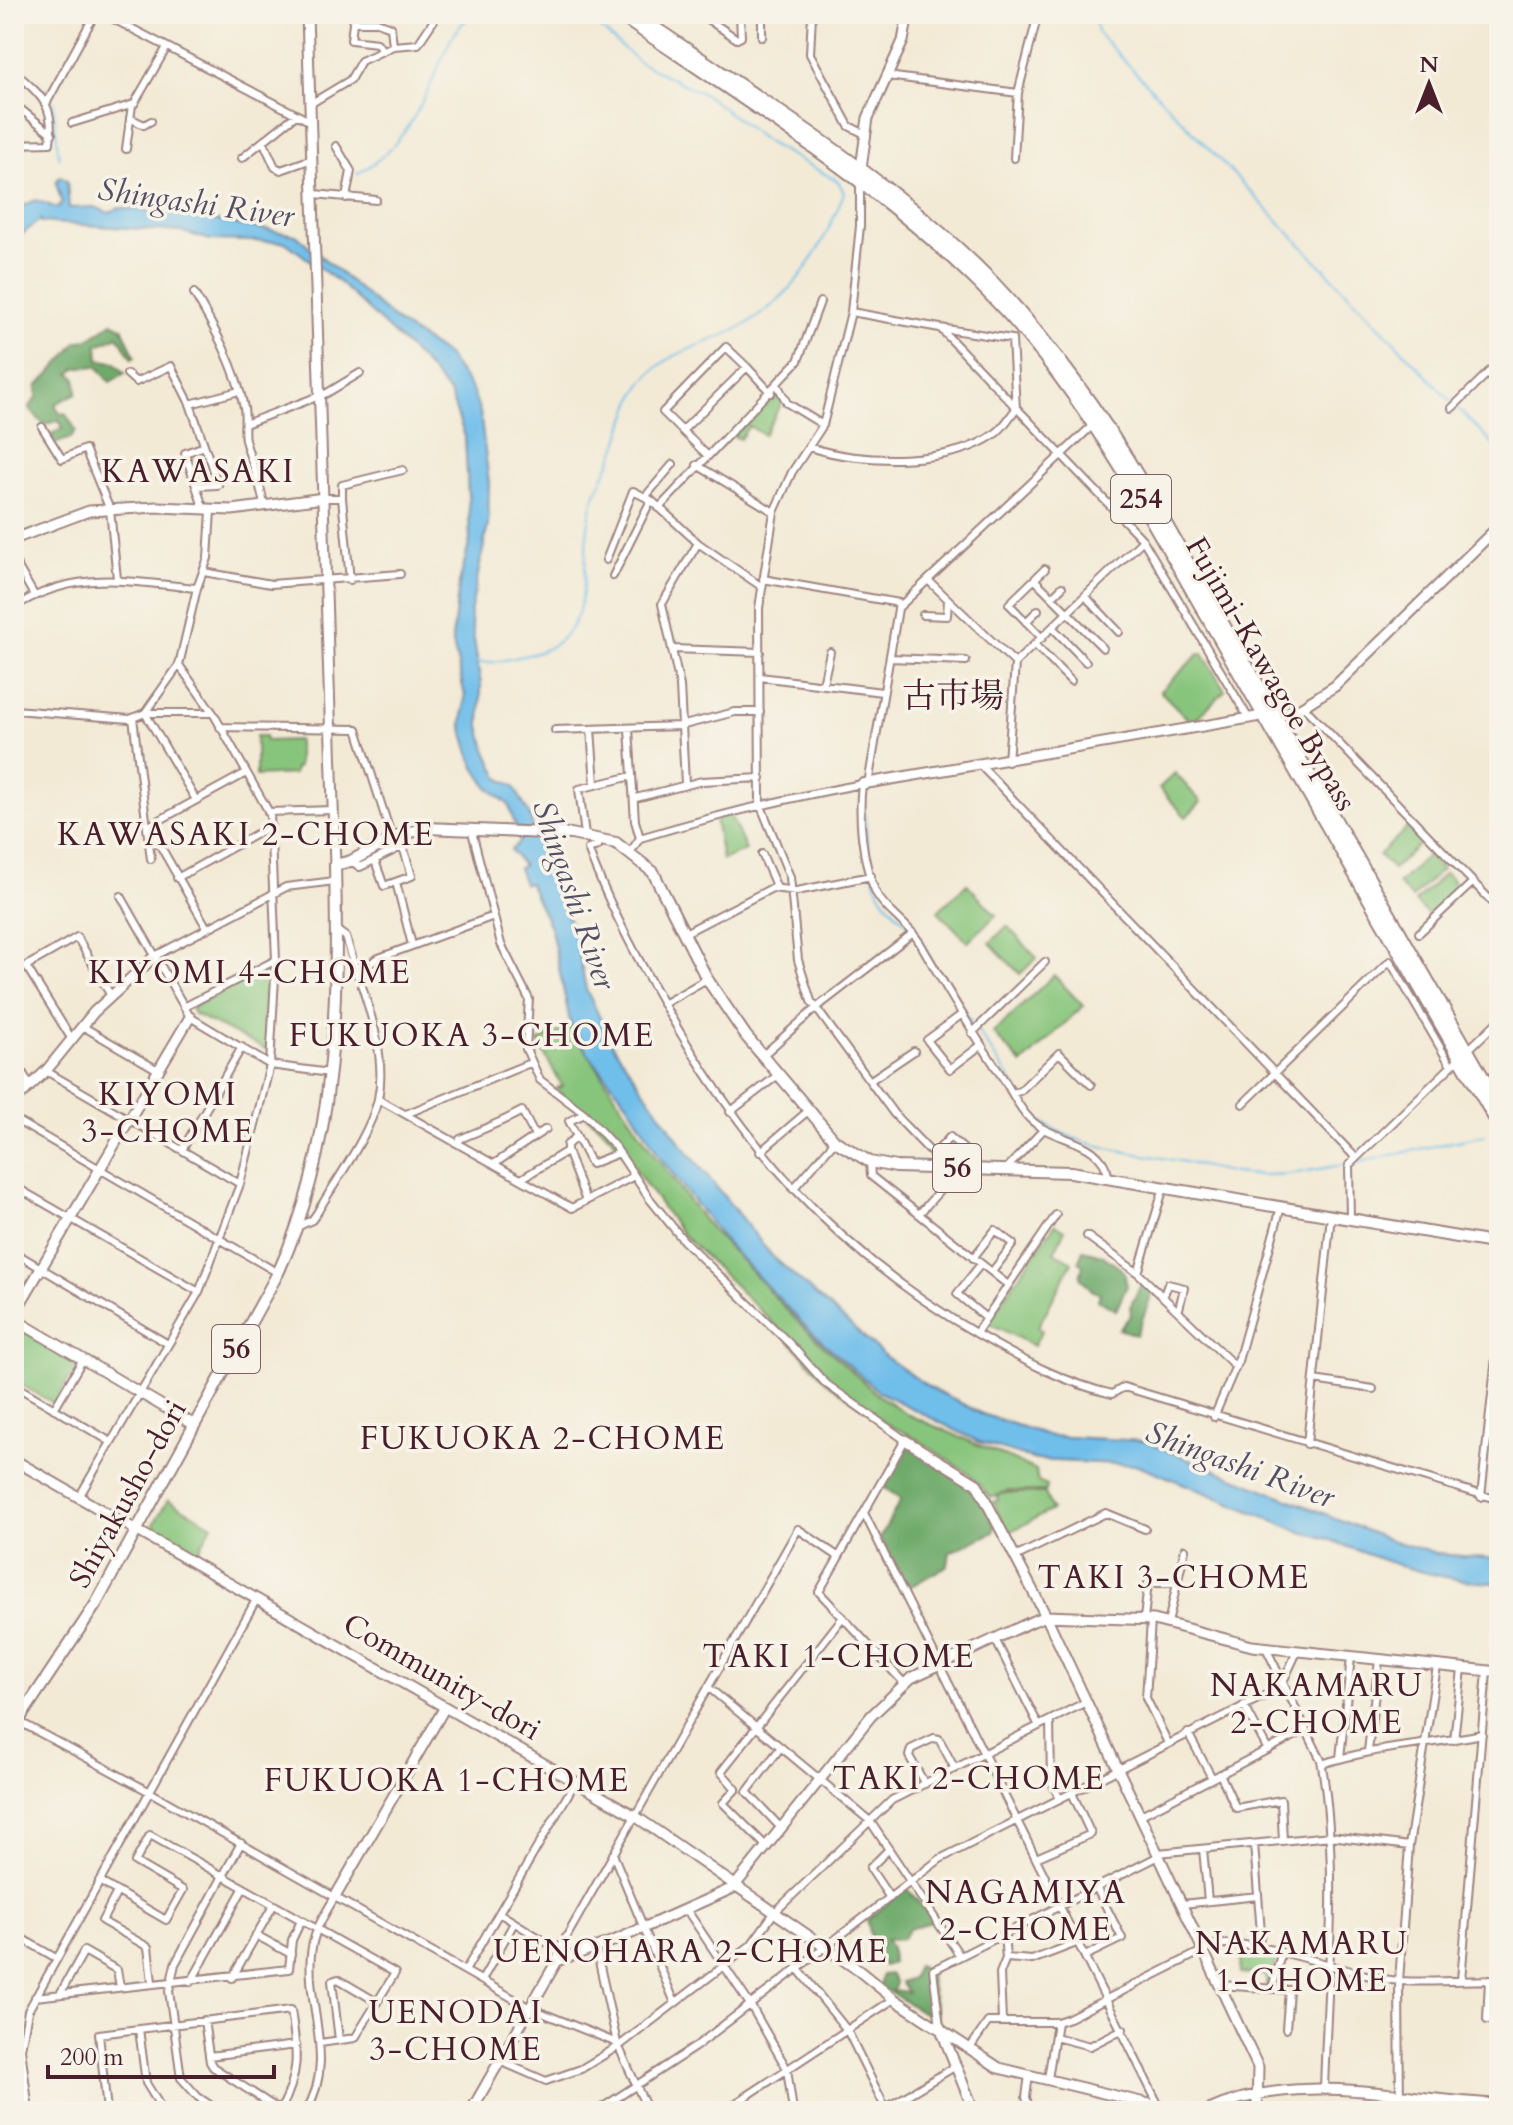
<svg xmlns="http://www.w3.org/2000/svg" width="1513" height="2125" font-family="Cardo,'Noto Serif JP',serif">
<style>
.green{fill:#88c57b;stroke:#697253;stroke-width:2}
.forest{fill:#6eaa6b;stroke:#5c644b;stroke-width:2}
.water{fill:#6fbeea;stroke:#5c6e8a;stroke-width:2}
.lines{fill:none;stroke-linecap:round;stroke-linejoin:round}
.stream{stroke:#6fbeea;stroke-width:2}
.street-casing{stroke:#9e8480;stroke-width:10}
.secondary-casing{stroke:#9e8480;stroke-width:13}
.primary-casing{stroke:#9e8480;stroke-width:14}
.highway-casing{stroke:#9e8480;stroke-width:16}
.street{stroke:#fff;stroke-width:6}
.secondary{stroke:#fff;stroke-width:9}
.primary{stroke:#fff;stroke-width:10}
.highway{stroke:#fff;stroke-width:12}
.labels{text-anchor:middle;dominant-baseline:central;stroke-width:7;stroke-linejoin:round;paint-order:stroke}
.shield{fill:#f7f3e8;stroke:#7e5f64;stroke-width:2}
.shield-label{font-size:28px;font-weight:bold;fill:#4a1f2b}
.street-label{font-size:30px;fill:#4a1f2b;stroke:#f7f3e8}
.water-label{font-size:32px;font-style:italic;fill:#554f64;stroke:#f7f3e8}
.neighbourhood-label{font-size:32px;letter-spacing:2px;fill:#4a1f2b;stroke:#f7f3e8}
.quarter-label{font-size:34px;fill:#4a1f2b;stroke:#f7f3e8}
</style>
<rect width="100%" height="100%" fill="#f7f3e8"/>
<filter id="ink" filterUnits="userSpaceOnUse"><feTurbulence type="fractalNoise" baseFrequency=".0125" numOctaves="2"/><feDisplacementMap in="SourceGraphic" scale="16" xChannelSelector="R" yChannelSelector="G"/><feConvolveMatrix kernelMatrix="1 2 1 2 8 2 1 2 1" color-interpolation-filters="sRGB"/></filter>
<filter id="wash" filterUnits="userSpaceOnUse"><feTurbulence type="fractalNoise" baseFrequency=".006" numOctaves="4" result="noise"/><feDisplacementMap in="SourceGraphic" scale="32" xChannelSelector="R" yChannelSelector="G"/><feGaussianBlur stdDeviation="1.8" result="paint"/><feColorMatrix in="noise" values="0 0 0 0 0 0 0 0 0 0 0 0 0 0 0 0 0 1.4 0 .05"/><feComposite in="paint" operator="in"/></filter>
<g filter="url(#wash)">
<rect width="100%" height="100%" fill="#f3ead5"/>
<!-- green -->
<path class="green" d="M778,392L783,401L764,435L749,426L740,439L733,436Z
M1199,654H1203L1225,690L1192,723L1160,691Z
M256,736H265L266,741L298,740V767L295,768L294,774L256,776Z
M1175,773L1201,802L1186,817L1159,788Z
M730,815L746,850L722,860L715,819Z
M1409,826L1423,841L1393,869L1379,855Z
M1428,855L1442,869L1412,898L1398,884Z
M1445,873L1459,887L1429,916L1415,902Z
M967,884L996,915L968,942L938,911Z
M1007,926L1037,958L1020,974L990,943Z
M270,966L267,1050L194,1014L191,1008Z
M1054,975L1083,1006L1022,1064L993,1033Z
M570,1026L654,1154L704,1221L798,1322L878,1395L909,1415L1036,1470L1038,1482L1047,1486L1046,1491H1007L991,1498L969,1474L914,1437L884,1423L825,1380L780,1330L682,1234L611,1137L556,1089L562,1086L538,1042Z
M1055,1224L1065,1230L1054,1252L1072,1262L1038,1327L1042,1330L1034,1346L987,1322Z
M14,1325L79,1361L55,1404L14,1381Z
M1006,1493H1045L1052,1510L1008,1533L993,1502L998,1501L997,1496Z
M168,1500L212,1525L197,1553L157,1530L154,1523Z
M1241,1948L1278,1955L1270,1986H1266V1975L1240,1973Z"/>
<!-- forest -->
<path class="forest" d="M112,322L122,327L135,357L132,359L118,336L98,345L99,360L115,362L125,373L110,382L97,366L76,368L70,373L76,378L77,393L55,404L60,414L65,413L76,430L71,438L55,444L51,434L63,428L59,420L44,425L29,408L37,397V386C42,383 74,348 76,342L89,339Z
M1083,1250L1102,1255L1124,1271L1127,1286L1116,1310L1098,1300L1100,1293L1093,1291L1080,1277L1083,1265L1078,1262Z
M1142,1282L1154,1290L1136,1335L1119,1329L1131,1315L1130,1307Z
M909,1446L975,1487L995,1527L994,1532L950,1552L948,1565L908,1588L880,1538L901,1499L883,1487Z
M907,1888L934,1921L909,1929L902,1939L886,1940L891,1947L892,1963L884,1966L874,1952L882,1945L871,1937L867,1920Z
M917,1966L929,1970L937,2017L928,2006L926,2013L922,2012L880,1986L882,1975L890,1974L896,1983L893,1991L908,1993L901,1982L912,1978Z"/>
<!-- water -->
<path class="water" d="M60,176L67,181L69,208L95,207L109,213L118,208L174,213L296,235L400,324L447,355L472,390L480,412L489,482L488,525L470,614L481,685L480,726L486,749L499,778L514,786L530,816L536,842L574,931L586,989L613,1045L680,1142L772,1256L886,1357L929,1387L982,1414L1050,1436L1144,1441L1387,1539L1437,1554L1499,1559V1583C1452,1582 1408,1570 1364,1553C1344,1546 1326,1536 1304,1533L1138,1465L1036,1460L979,1442L879,1392L804,1325L727,1244L662,1160L627,1102L591,1058L570,1022L551,929L529,883L524,884L518,868L523,866L511,850L520,841L509,805L487,786L474,766L462,727L465,696L452,639L459,584L470,540L469,515L465,437L450,394L421,360L340,283L285,242L211,240L182,232L41,222V219L14,241L17,208L36,200L57,208L62,203L56,183Z"/>
<g class="lines">
<!-- stream -->
<path class="stream" d="M1094,14L1097,32L1499,451
M14,63L48,94
M53,101L59,158
M357,174C398,151 415,119 434,77C445,53 450,31 473,14
M342,181L346,179
M475,662C490,665 508,659 523,656C606,641 575,561 593,502C598,485 608,468 615,452C623,432 627,409 638,390C661,349 708,347 745,325C797,294 823,247 844,193L838,181L768,143L707,96L639,62L584,14
M864,812C868,841 868,881 887,903C904,923 914,925 928,951
M944,976L956,999
M964,1011L1016,1088
M1018,1094C1041,1146 1136,1152 1184,1162C1213,1168 1232,1175 1263,1175C1292,1176 1321,1168 1349,1164
M1355,1163L1485,1135"/>
</g>
</g>
<g filter="url(#ink)">
<g class="lines">
<!-- street casing -->
<g class="street-casing">
<path id="street" d="M104,14L311,122
M700,14L737,39L741,37L740,14
M762,14V37
M812,14L810,54L849,126L865,134
M393,46L418,44L438,14
M14,71C41,96 55,104 50,143L14,144
M887,76L1018,93
M47,102L95,14
M14,104L52,134
M310,104L350,80L361,61L393,46L391,27L377,22H353L351,40L377,43L383,51
M130,118L144,125L151,121
M72,123L134,104L167,47
M263,141L275,167L281,170L312,159
M336,146L351,171L346,198
M14,147L15,157
M126,149L132,105
M242,158L296,115
M1014,158L1018,93L1038,14
M860,184V226L851,312L823,425L792,472L774,512L759,608L760,804L790,877L798,960L811,1001L894,1114L946,1168
M315,194L376,200
M194,293C215,329 236,367 244,408C246,419 243,430 245,440C251,463 261,482 264,506
M851,312L940,328L1143,540L1015,663
M127,374L136,382L171,366L190,404L239,391
M778,386L787,403L823,425
M190,404L218,485L196,486
M1452,408L1499,362
M245,424L327,393L360,373
M42,427L62,459L85,449L110,510L117,579
M682,431L747,367L771,393
M202,447L185,453L204,510
M809,447C859,464 952,466 996,433C1004,427 1010,416 1016,409L1012,339L940,328
M707,455L663,412L726,347L747,367
M697,465L774,512
M645,497L673,464
M324,498H342V485L403,470
M342,498L350,580
M659,508L798,361L820,302
M1143,540L1249,719
M14,560L34,595
M606,560L633,491L651,500L698,543L762,587
M204,572L271,584L400,574
M613,576L651,500
M763,579L899,603L868,784
M1035,580L1103,648
M930,582L1015,663L1008,762
M1085,596L1119,632
M1052,597L1062,587
M14,607C78,568 127,582 197,588
M898,608L1094,424
M923,615L947,616L948,600
M1026,622L1038,610
M1053,628L1086,662
M1042,638L1009,604L1045,569
M1035,645L1071,681
M672,649L760,652
M890,658L966,661
M760,677L882,692
M823,684L830,652
M1304,707L1499,909
M14,710L130,719L145,713L179,665L197,588L208,558L211,511
M133,718L151,859
M220,727L357,729L392,838
M591,729L595,784
M629,729L635,821L640,838
M555,730L680,726L735,712H760
M981,766L1356,1158
M685,784L680,686L662,604L698,543
M636,798L702,781L761,778
M196,800L145,713H213
M268,812L333,810
M471,828L501,944L529,999L526,1049L540,1080L585,1114L616,1148L649,1198L684,1241L792,1346L825,1383L905,1440L819,1592L905,1684
M585,835L579,789L632,776
M601,838L598,846L588,849C607,900 632,949 659,996C741,1143 832,1250 979,1335C1020,1359 1065,1383 1112,1394L1124,1387L1499,1500
M631,851L640,838C714,816 787,798 862,784C858,817 862,862 876,893C886,912 908,923 920,943C947,989 973,1034 1003,1078C1012,1092 1018,1107 1030,1119C1056,1144 1101,1137 1109,1178
M762,854L777,888
M351,861L360,867L399,848L404,850L412,876L384,886L375,861
M177,878L269,827
M396,882L412,945
M121,896L190,1017L270,1065L330,1073
M207,928L149,826L246,773
M685,933L772,888L797,891L871,876
M1419,933L1472,883
M155,956L286,887L335,881
M26,966L71,1038
M14,973L77,937L111,996
M357,975L376,959L494,916
M663,1004L707,979
M184,1007L276,960
M961,1015L927,1040L950,1069L980,1046
M82,1026L158,1070
M972,1033L1045,962
M762,1056L816,1008L913,933
M14,1057L30,1086
M46,1071L240,1184
M871,1080L914,1051
M1012,1093L1020,1091L1059,1053L1091,1085
M378,1099L572,1208L634,1176
M1243,1104L1390,961L1451,1066
M730,1112L778,1075
M406,1114L530,1063
M585,1114L569,1121L591,1164L619,1153
M14,1119L278,1273
M576,1137L567,1145V1151L586,1201
M459,1144L460,1139C481,1130 502,1122 522,1111L535,1136
M182,1150L242,1047
M760,1152L808,1111
M870,1162L871,1176L1008,1285
M494,1164L546,1129
M1007,1168L1044,1129
M521,1179L567,1151
M14,1186L199,1292
M1164,1187L1138,1273L1235,1366
M793,1189L835,1141
M919,1214L951,1178L953,1168L967,1152L950,1137L935,1153
M1350,1218L1349,1165L1499,1020
M297,1227L312,1220L317,1213C336,1180 370,1135 378,1099C389,1047 360,986 346,937L336,930
M1087,1236L1138,1273
M14,1252L168,1344
M973,1258L995,1230L1013,1244L992,1272
M981,1264L957,1294L986,1318
M1164,1295L1168,1284L1184,1288L1179,1309
M976,1333L1056,1215
M1314,1380L1373,1389
M14,1385L111,1442
M54,1409L83,1359
M1214,1417L1238,1361L1281,1207
M1307,1444L1331,1215
M79,1497L199,1292L240,1184L270,1065L276,960L270,814L213,713L179,665
M1481,1497L1499,1329
M864,1513L1159,2106
M1015,1557L1106,1513L1145,1529
M1144,1619L1148,1583H1175
M1151,1620L1146,1698L1168,1743
M1168,1623L1185,1549
M995,1639L1039,1726
M1266,1648L1321,1760C1340,1868 1327,1981 1324,2090
M708,1687L870,1821L960,1956
M1244,1705L1268,1750
M18,1721L150,1792L530,2008L617,2043L648,2111
M1050,1721L1051,1781L1060,1799
M1188,1733L1212,1778
M1454,1740L1462,1669
M781,1747L747,1792L782,1829
M1368,1751L1379,1660
M1340,1758L1351,1657
M1322,1764C1374,1747 1429,1745 1482,1734
M1220,1774L1236,1808L1281,1800L1283,1841
M925,1784L909,1756L911,1749L934,1738L939,1739L955,1769
M1139,1816L1306,1730
M1254,1844L1261,1933L1257,1949
M767,1847L723,1803L736,1789L721,1772L843,1617
M889,1849L870,1868L890,1898
M1203,1849L1208,1901
M1158,1853L1331,1836L1409,1846
M613,1854L675,2003
M1036,1858L1091,1834L1072,1793
M99,1881L166,1920L183,1890L135,1862L150,1835L395,1973L355,2038L320,2043
M117,1892L102,1921L148,1947L152,1982
M1182,1904L1258,1896
M686,1909L751,2006L787,2069L793,2111
M499,1913L559,1950
M14,1934L56,1958
M256,1935L291,1954
M596,1948L617,2043
M1204,1948C1249,1930 1349,1978 1401,1981C1433,1983 1467,1980 1499,1980
M1085,1956L1122,1938L1097,1889
M1006,1958L1032,1960L1079,1942
M557,1960L559,1950L798,1529L839,1557
M798,1969L847,2030L887,2111
M465,1971L576,1781
M232,1978L273,1906
M482,1980L514,1923
M1461,1980L1487,1671
M1489,1980L1487,2020L1499,2021
M191,1982L243,1889
M1221,1985L1289,1990L1286,2029
M1272,1989L1281,1954
M60,1994L84,1951L117,1970L120,1987
M35,1997L289,1969L292,1940L301,1921
M204,2020L210,2062L213,2067L281,2111
M1002,2021L1000,1973L1006,1958L1004,1934
M940,2027L933,1970L1159,1856
M139,2029L146,2083L163,2111
M1055,2037L1090,2046L1123,2029
M339,2040L332,1981L338,1979L377,2002
M970,2048L988,2022H1057L1069,2018L1204,1950
M209,2056L296,2045
M500,2061L546,2081L581,2069L619,2046L751,1945L774,1913L892,1800L1086,1702
M1029,2075L1026,2097L1030,2111
M1048,2079L1057,2022
M29,2111L21,2049L28,2011L256,1600
M107,2111L99,2034L291,2010C297,2052 301,2072 280,2111
M219,2111L198,2097L181,2078L169,1991L175,1964L241,1843
M306,2111C337,2060 306,2008 311,1954C313,1932 324,1915 335,1897
M597,2111L695,2047L940,1859L1280,1688L1297,1652
M724,2111L894,1999
M881,2111L956,2066
M1400,2111L1399,1981L1409,1846L1437,1666"/>
</g>
<!-- secondary casing -->
<g class="secondary-casing">
<path id="secondary" d="M307,14L335,865
M860,175L868,118L903,41L908,14
M14,539L89,511L157,507L232,510L324,498
M862,784L1297,710L1335,686L1499,526
M14,1101L46,1071L94,1012L155,956
M14,1314L190,1017
M14,1319L193,1424
M905,1440L977,1484L1046,1616L1258,2067L1257,2111
M14,1460L635,1816L858,1970L894,1999L999,2068L1178,2111
M335,1897L445,1707
M940,2027L974,2111
M471,2111L557,1961L616,1940L733,1888L871,1716L911,1678L1033,1621L1046,1616L1154,1620L1252,1646L1499,1672
M1207,2111C1300,2068 1402,2101 1499,2104"/>
</g>
<!-- primary casing -->
<g class="primary-casing">
<path id="primary" d="M14,1727L96,1604L278,1273C337,1145 338,1003 335,865L351,861L400,835L426,828L571,834L616,843L653,872L707,979L746,1036L835,1141L870,1162L896,1167L1071,1172L1499,1244"/>
</g>
<!-- highway casing -->
<g class="highway-casing">
<path id="highway" d="M619,14C748,102 904,198 1009,314C1058,368 1099,429 1136,492L1499,1125
M634,14C756,99 889,176 993,283C1052,345 1100,413 1144,487L1499,1106"/>
</g>
<!-- street -->
<use href="#street" class="street"/>
<!-- secondary -->
<use href="#secondary" class="secondary"/>
<!-- primary -->
<use href="#primary" class="primary"/>
<!-- highway -->
<use href="#highway" class="highway"/>
</g>
</g>
<g class="labels">
<!-- shield labels -->
<g class="shield">
<rect x="1111" y="475" width="60" height="48" rx="6"/>
<rect x="933" y="1144" width="48" height="48" rx="6"/>
<rect x="212" y="1325" width="48" height="48" rx="6"/>
</g>
<g class="shield-label">
<text x="1141" y="499">254</text>
<text x="957" y="1168">56</text>
<text x="236" y="1349">56</text>
</g>
<!-- street labels -->
<g class="street-label">
<text transform="translate(1271 674) rotate(60)">Fujimi-Kawagoe Bypass</text>
<text transform="translate(128 1494) rotate(-61)">Shiyakusho-dori</text>
<text transform="translate(442 1677) rotate(30)">Community-dori</text>
</g>
<!-- water labels -->
<g class="water-label">
<text transform="translate(196 203) rotate(8)">Shingashi River</text>
<text transform="translate(574 895) rotate(71)">Shingashi River</text>
<text transform="translate(1240 1465) rotate(20)">Shingashi River</text>
</g>
<!-- neighbourhood labels -->
<g class="neighbourhood-label">
<text x="198" y="472">KAWASAKI</text>
<text x="246" y="835">KAWASAKI 2-CHOME</text>
<text x="250" y="973">KIYOMI 4-CHOME</text>
<text x="472" y="1036">FUKUOKA 3-CHOME</text>
<text x="168" y="1095">KIYOMI<tspan x="168" dy="37">3-CHOME</tspan></text>
<text x="543" y="1439">FUKUOKA 2-CHOME</text>
<text x="1174" y="1578">TAKI 3-CHOME</text>
<text x="839" y="1657">TAKI 1-CHOME</text>
<text x="1317" y="1686">NAKAMARU<tspan x="1317" dy="37">2-CHOME</tspan></text>
<text x="969" y="1779">TAKI 2-CHOME</text>
<text x="447" y="1781">FUKUOKA 1-CHOME</text>
<text x="1026" y="1893">NAGAMIYA<tspan x="1026" dy="37">2-CHOME</tspan></text>
<text x="1302" y="1944">NAKAMARU<tspan x="1302" dy="37">1-CHOME</tspan></text>
<text x="691" y="1952">UENOHARA 2-CHOME</text>
<text x="456" y="2013">UENODAI<tspan x="456" dy="37">3-CHOME</tspan></text>
</g>
<!-- quarter labels -->
<g class="quarter-label">
<text x="953" y="696">古市場</text>
</g>
</g>
<!-- margin -->
<rect width="1513" height="2125" fill="none" stroke="#f7f3e8" stroke-width="48"/>
<!-- north arrow -->
<g transform="translate(1429 84)" stroke="#f7f3e8" stroke-width="6" paint-order="stroke">
<path d="M0-6L14 30L0 20L-14 30Z" fill="#4a1f2b"/>
<text y="-12" font-size="22" font-weight="bold" text-anchor="middle" fill="#4a1f2b">N</text>
</g>
<!-- scale -->
<path d="M48 2065v12h226v-12" fill="none" stroke="#4a1f2b" stroke-width="4"/>
<text x="60" y="2065" font-size="24" fill="#4a1f2b" stroke="#f7f3e8" stroke-width="6" paint-order="stroke">200 m</text>
</svg>
